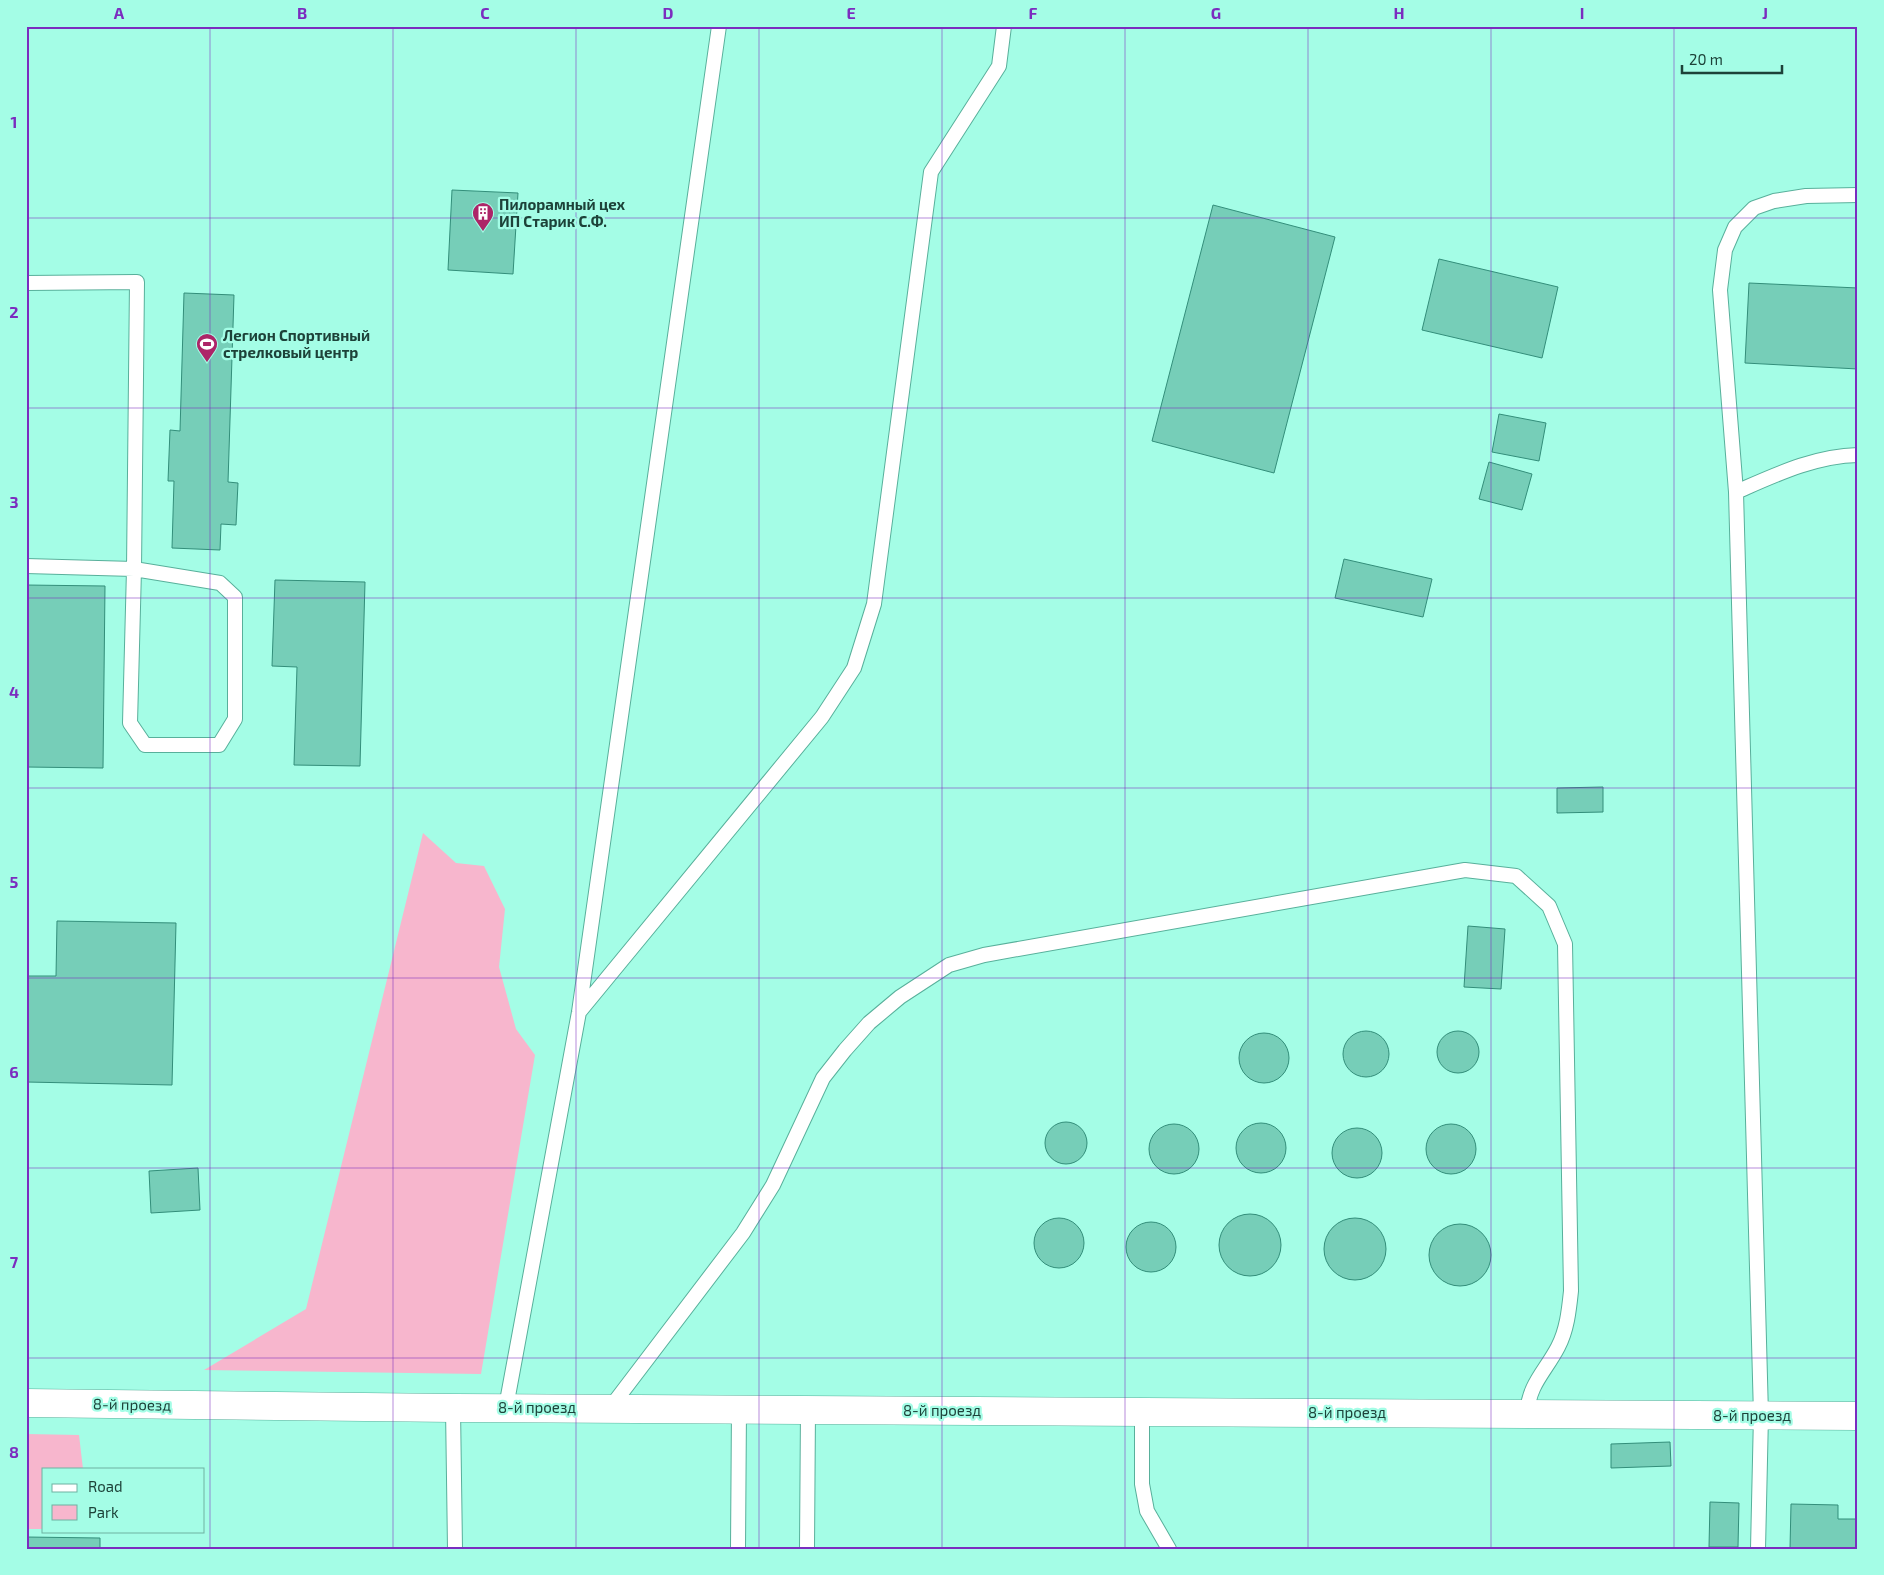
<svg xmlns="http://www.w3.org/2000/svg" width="1884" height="1575" font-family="'Exo 2',sans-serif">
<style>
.green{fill:#f7b6cd}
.building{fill:#76ceb8;stroke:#338e7a}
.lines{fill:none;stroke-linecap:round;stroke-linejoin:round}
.service-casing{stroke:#58b09b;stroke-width:16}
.minor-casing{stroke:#58b09b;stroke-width:29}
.service{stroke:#fff;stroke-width:14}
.minor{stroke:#fff;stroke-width:28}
.grid{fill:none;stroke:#7b2cbf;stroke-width:1;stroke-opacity:0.55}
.labels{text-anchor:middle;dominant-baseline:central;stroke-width:4.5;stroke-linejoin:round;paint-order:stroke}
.poi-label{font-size:15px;font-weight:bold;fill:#1d4239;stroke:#a4fde6;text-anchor:start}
.street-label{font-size:15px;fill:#1d4239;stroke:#a4fde6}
.neatline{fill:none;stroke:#7b2cbf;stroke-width:2}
.grid-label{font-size:16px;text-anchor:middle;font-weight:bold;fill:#7b2cbf}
</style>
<rect width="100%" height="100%" fill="#a4fde6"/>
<!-- green -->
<path class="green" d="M423,833L456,863L484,866L505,909L499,967L516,1029L535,1055L481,1374L204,1370L306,1309Z
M26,1434L79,1435L83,1469H44V1529H26Z"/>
<!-- building -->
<path class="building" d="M452,190L518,193L513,274L448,270Z
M1213,205L1335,237L1274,473L1152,441Z
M1439,259L1558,287L1542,358L1422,330Z
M1749,283L1858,288V369L1745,363Z
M184,293L234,295L228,482L238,483L236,525L221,524L220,550L172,548L174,481H168L170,430L180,431Z
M1499,414L1546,423L1539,461L1492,452Z
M1489,462L1532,474L1522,510L1479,499Z
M1344,559L1432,579L1423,617L1335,598Z
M275,580L365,582L360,766L294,765L297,667L272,666Z
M26,585L105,586L103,768L26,767Z
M1603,787V812L1557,813V788Z
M57,921L176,923L172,1085L26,1082V976H56Z
M1468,926L1505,929L1501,989L1464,987Z
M1437 1052a21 21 0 1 1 42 0a21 21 0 1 1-42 0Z
M1343 1054a23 23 0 1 1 46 0a23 23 0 1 1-46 0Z
M1239 1058a25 25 0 1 1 50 0a25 25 0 1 1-50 0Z
M1045 1143a21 21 0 1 1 42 0a21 21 0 1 1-42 0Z
M1236 1148a25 25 0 1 1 50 0a25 25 0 1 1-50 0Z
M1149 1149a25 25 0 1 1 50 0a25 25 0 1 1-50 0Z
M1426 1149a25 25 0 1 1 50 0a25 25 0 1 1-50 0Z
M1332 1153a25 25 0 1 1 50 0a25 25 0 1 1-50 0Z
M198,1168L200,1210L151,1213L149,1171Z
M1219 1245a31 31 0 1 1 62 0a31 31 0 1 1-62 0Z
M1324 1249a31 31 0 1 1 62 0a31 31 0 1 1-62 0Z
M1034 1243a25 25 0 1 1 50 0a25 25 0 1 1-50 0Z
M1126 1247a25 25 0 1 1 50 0a25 25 0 1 1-50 0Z
M1429 1255a31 31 0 1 1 62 0a31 31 0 1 1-62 0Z
M1670,1442L1671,1466L1611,1468V1444Z
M1710,1502L1739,1503L1738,1547H1709Z
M1791,1504L1838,1505V1519H1858V1549H1790Z
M26,1537L100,1538V1549H26Z"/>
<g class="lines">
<!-- service casing -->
<g class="service-casing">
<path id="service" d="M26,283L137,282L134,569L130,723L145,745H219L235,719V597L220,583L134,569L26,566
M1736,492C1775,475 1814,456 1858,455
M580,1011L822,717L854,668L874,604L931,172L999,66L1004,26
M506,1407L579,1012L719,26
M453,1408L455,1549
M610,1408L743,1233L773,1185L823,1078L845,1050L869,1023L900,997L949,965L984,955L1465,870L1516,876L1549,906L1565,944L1571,1291C1569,1310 1567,1330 1558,1347C1545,1372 1529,1384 1527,1413
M1142,1411V1484L1147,1511L1169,1549
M738,1549L739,1408
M807,1549L808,1409
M1758,1549L1761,1415L1736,492L1720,290L1725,250L1735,227L1754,208L1774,201L1806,196L1858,195"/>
</g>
<!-- minor casing -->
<g class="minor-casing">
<path id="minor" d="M26,1403L453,1408L1858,1416"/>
</g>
<!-- service -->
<use href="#service" class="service"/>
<!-- minor -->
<use href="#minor" class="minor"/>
</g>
<!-- grid -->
<path class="grid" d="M210,26V1549M393,26V1549M576,26V1549M759,26V1549M942,26V1549M1125,26V1549M1308,26V1549M1491,26V1549M1674,26V1549M26,218H1858M26,408H1858M26,598H1858M26,788H1858M26,978H1858M26,1168H1858M26,1358H1858"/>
<!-- icons -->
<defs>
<g id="building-pin" transform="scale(1.125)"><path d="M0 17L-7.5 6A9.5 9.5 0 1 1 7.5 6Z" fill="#ad2568" stroke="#a4fde6"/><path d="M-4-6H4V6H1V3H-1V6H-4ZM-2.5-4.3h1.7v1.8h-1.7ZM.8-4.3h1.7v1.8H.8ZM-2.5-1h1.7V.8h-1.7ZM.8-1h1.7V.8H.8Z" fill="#fff"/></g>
<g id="stadium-pin" transform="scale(1.125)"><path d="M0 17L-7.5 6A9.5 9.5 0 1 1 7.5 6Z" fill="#ad2568" stroke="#a4fde6"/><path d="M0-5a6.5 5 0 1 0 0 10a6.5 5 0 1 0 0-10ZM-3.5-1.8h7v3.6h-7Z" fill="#fff"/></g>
</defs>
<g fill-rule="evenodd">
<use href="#building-pin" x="483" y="213"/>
<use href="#stadium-pin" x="207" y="344"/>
</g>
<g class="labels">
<!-- poi labels -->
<g class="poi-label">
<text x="499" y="204">Пилорамный цех<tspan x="499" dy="17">ИП Старик С.Ф.</tspan></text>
<text x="223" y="335">Легион Спортивный<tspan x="223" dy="17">стрелковый центр</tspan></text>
</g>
<!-- street labels -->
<g class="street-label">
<text transform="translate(132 1404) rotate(1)">8-й проезд</text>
<text x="537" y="1407">8-й проезд</text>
<text x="942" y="1410">8-й проезд</text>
<text x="1347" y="1412">8-й проезд</text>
<text x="1752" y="1415">8-й проезд</text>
</g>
</g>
<!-- border -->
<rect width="1884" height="1575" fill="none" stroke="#a4fde6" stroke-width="55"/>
<!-- legend -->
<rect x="42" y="1468" width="162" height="65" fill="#a4fde6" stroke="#6eb2a1"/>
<rect x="52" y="1484" width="25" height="8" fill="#ffffff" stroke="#6eb2a1"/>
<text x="88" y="1492" font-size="15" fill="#1d4239">Road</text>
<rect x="52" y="1505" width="25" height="15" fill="#f7b6cd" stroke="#6eb2a1"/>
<text x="88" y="1518" font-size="15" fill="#1d4239">Park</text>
<!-- scale -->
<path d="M1682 65v8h100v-8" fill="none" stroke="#1d4239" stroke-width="2.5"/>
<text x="1689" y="65" font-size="15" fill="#1d4239" stroke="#a4fde6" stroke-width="4" paint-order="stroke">20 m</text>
<rect x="28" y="28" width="1828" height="1520" class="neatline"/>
<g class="grid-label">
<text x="119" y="19">A</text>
<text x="302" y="19">B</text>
<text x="485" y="19">C</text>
<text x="668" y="19">D</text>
<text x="851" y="19">E</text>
<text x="1033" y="19">F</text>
<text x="1216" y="19">G</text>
<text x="1399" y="19">H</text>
<text x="1582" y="19">I</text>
<text x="1765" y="19">J</text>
<text x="14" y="128">1</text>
<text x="14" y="318">2</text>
<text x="14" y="508">3</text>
<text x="14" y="698">4</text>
<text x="14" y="888">5</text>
<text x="14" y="1078">6</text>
<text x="14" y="1268">7</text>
<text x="14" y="1458">8</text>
</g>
</svg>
